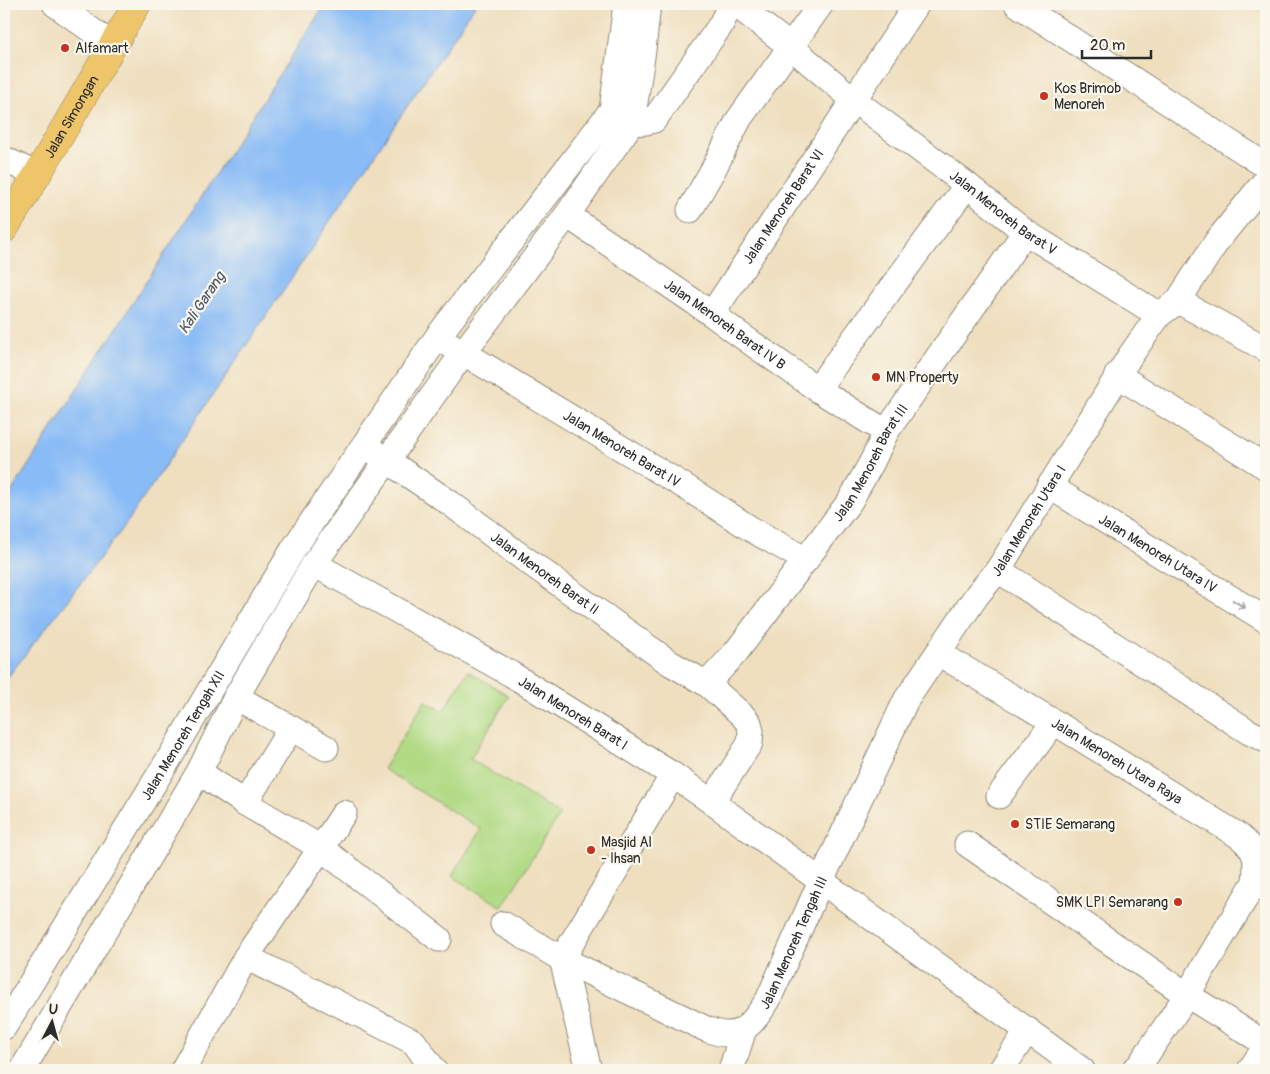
<svg xmlns="http://www.w3.org/2000/svg" width="1270" height="1074" font-family="Pangolin,sans-serif">
<style>
.green{fill:#b1da85;stroke:#6e8258}
.water{fill:#89bbf6;stroke:#5a7390}
.lines{fill:none;stroke-linecap:round;stroke-linejoin:round}
.minor-casing{stroke:#8d8575;stroke-width:27}
.major-casing{stroke:#8d8575;stroke-width:29}
.minor{stroke:#fff;stroke-width:25}
.major{stroke:#eec569;stroke-width:28}
.oneway{stroke:#a0a0a0}
.poi-dot{fill:#c8321e;stroke:#fbf7ec;stroke-width:2}
.labels{text-anchor:middle;dominant-baseline:central;stroke-width:4.5;stroke-linejoin:round;paint-order:stroke}
.poi-label{font-size:14px;fill:#2b2b2b;stroke:#fbf7ec;text-anchor:start}
.street-label{font-size:14px;fill:#2b2b2b;stroke:#fbf7ec}
.water-label{font-size:15px;font-style:italic;fill:#475668;stroke:#fbf7ec}
</style>
<rect width="100%" height="100%" fill="#fbf7ec"/>
<filter id="ink" filterUnits="userSpaceOnUse"><feTurbulence type="fractalNoise" baseFrequency=".02" numOctaves="2"/><feDisplacementMap in="SourceGraphic" scale="10" xChannelSelector="R" yChannelSelector="G"/><feConvolveMatrix kernelMatrix="1 2 1 2 8 2 1 2 1" color-interpolation-filters="sRGB"/></filter>
<filter id="wash" filterUnits="userSpaceOnUse"><feTurbulence type="fractalNoise" baseFrequency=".0096" numOctaves="4" result="noise"/><feDisplacementMap in="SourceGraphic" scale="20" xChannelSelector="R" yChannelSelector="G"/><feGaussianBlur stdDeviation="1.12" result="paint"/><feColorMatrix in="noise" values="0 0 0 0 0 0 0 0 0 0 0 0 0 0 0 0 0 1.4 0 .05"/><feComposite in="paint" operator="in"/></filter>
<g filter="url(#wash)">
<rect width="100%" height="100%" fill="#efdfbf"/>
<!-- green -->
<path class="green" d="M468,671L509,696L470,759L560,814L502,907L452,876L481,829L383,769L425,701L443,711Z"/>
<!-- water -->
<path class="water" d="M325,4H476L124,527L4,682V503Z"/>
</g>
<g filter="url(#ink)">
<g class="lines">
<!-- minor casing -->
<g class="minor-casing">
<g id="minor">
<path d="M55,4L112,45"/>
<path id="s1" d="M735,4L790,46L854,100L967,185L1025,232L1159,315"/>
<path d="M1017,4L1266,166"/>
<path d="M619,114C633,122 638,125 654,120L720,26L731,4"/>
<path d="M4,159L37,175"/>
<path d="M690,210L714,168L739,119L821,4"/>
<path id="s2" d="M567,215L712,314L736,332L817,389L886,432"/>
<path d="M1178,301L1266,349"/>
<path id="s3" d="M712,314L917,4"/>
<path id="s4" d="M449,344L684,486L751,529L806,560"/>
<path d="M1117,375L1266,467"/>
<path d="M817,389L967,185"/>
<path id="s5" d="M373,451L450,503L515,552L670,663L707,684L742,715L749,723L751,731L750,743L712,802"/>
<path id="s6" d="M1049,486L1266,620"/>
<path id="s7" d="M314,564L511,674L673,775L712,802L1082,1070"/>
<path d="M998,570L1249,732L1266,740"/>
<path id="s8" d="M938,653L1054,722L1239,836C1258,852 1257,859 1255,882L1266,889"/>
<path id="s9" d="M707,684L736,652L850,501L872,462L886,432L1025,232"/>
<path d="M236,697L326,748"/>
<path d="M999,796L1054,722"/>
<path d="M245,803L291,728"/>
<path d="M344,813L321,848L439,939"/>
<path d="M967,844L1187,995L1266,1044"/>
<path id="s10" d="M503,924L562,959L706,1029C712,1031 719,1034 726,1034C745,1036 759,1014 768,1000L821,881L906,700L977,595L998,570L1130,356L1159,315L1178,301L1217,241L1266,180"/>
<path d="M246,957L414,1042L434,1070"/>
<path d="M562,959L673,775"/>
<path d="M562,959L589,1070"/>
<path id="s11" d="M4,1027L172,754L294,548L438,336L612,110L626,4"/>
<path d="M22,1070L199,772L236,697L314,564L463,353L567,215L632,122L643,50L648,4"/>
<path d="M183,1070L246,957L321,848L245,803L199,772"/>
<path d="M731,1070L744,1029"/>
<path d="M1001,1070L1028,1030"/>
<path d="M1134,1070L1139,1066L1187,995L1255,882"/>
<path d="M1250,1070L1266,1046"/>
</g>
</g>
<!-- major casing -->
<g class="major-casing">
<g id="major">
<path id="s12" d="M4,229L37,175L137,4"/>
</g>
</g>
<!-- minor -->
<use href="#minor" class="minor"/>
<!-- major -->
<use href="#major" class="major"/>
</g>
<!-- one-way arrows -->
<defs><path id="oneway-shaft" d="M-6 0H5M1.5-3L5.5 0L1.5 3" fill="none" stroke-width="1.6" stroke-linecap="round" stroke-linejoin="round" transform="scale(1.25)"/></defs>
<use class="oneway" href="#oneway-shaft" transform="translate(1239 604) rotate(32)"/>
</g>
<!-- markers -->
<g class="poi-dot">
<circle cx="65" cy="48" r="5"/>
<circle cx="1044" cy="96" r="5"/>
<circle cx="876" cy="377" r="5"/>
<circle cx="1015" cy="824" r="5"/>
<circle cx="591" cy="850" r="5"/>
<circle cx="1178" cy="902" r="5"/>
</g>
<g class="labels">
<!-- poi labels -->
<g class="poi-label">
<text x="75" y="48">Alfamart</text>
<text x="1054" y="88">Kos Brimob<tspan x="1054" dy="16">Menoreh</tspan></text>
<text x="886" y="377">MN Property</text>
<text x="1025" y="824">STIE Semarang</text>
<text x="601" y="842">Masjid Al<tspan x="601" dy="16">- Ihsan</tspan></text>
<text x="1168" y="902" text-anchor="end">SMK LPI Semarang</text>
</g>
<!-- street labels -->
<g class="street-label">
<text stroke="none"><textPath href="#s12" startOffset="131">Jalan Simongan</textPath></text>
<text stroke="none"><textPath href="#s3" startOffset="129">Jalan Menoreh Barat VI</textPath></text>
<text stroke="none"><textPath href="#s1" startOffset="340">Jalan Menoreh Barat V</textPath></text>
<text stroke="none"><textPath href="#s2" startOffset="192">Jalan Menoreh Barat IV B</textPath></text>
<text stroke="none"><textPath href="#s4" startOffset="202">Jalan Menoreh Barat IV</textPath></text>
<text stroke="none"><textPath href="#s9" startOffset="276">Jalan Menoreh Barat III</textPath></text>
<text stroke="none"><textPath href="#s10" startOffset="854">Jalan Menoreh Utara I</textPath></text>
<text stroke="none"><textPath href="#s6" startOffset="128">Jalan Menoreh Utara IV</textPath></text>
<text stroke="none"><textPath href="#s5" startOffset="211">Jalan Menoreh Barat II</textPath></text>
<text stroke="none"><textPath href="#s7" startOffset="299">Jalan Menoreh Barat I</textPath></text>
<text stroke="none"><textPath href="#s11" startOffset="342">Jalan Menoreh Tengah XII</textPath></text>
<text stroke="none"><textPath href="#s8" startOffset="209">Jalan Menoreh Utara Raya</textPath></text>
<text stroke="none"><textPath href="#s10" startOffset="369">Jalan Menoreh Tengah III</textPath></text>
</g>
<!-- water labels -->
<g class="water-label">
<text transform="translate(202 303) rotate(-56)">Kali Garang</text>
</g>
</g>
<!-- margin -->
<rect width="1270" height="1074" fill="none" stroke="#fbf7ec" stroke-width="20"/>
<!-- north arrow -->
<g transform="translate(52 1022) rotate(6)" stroke="#fbf7ec" stroke-width="4" paint-order="stroke">
<path d="M0-4L9 19L0 12L-9 19Z" fill="#2b2b2b"/>
<text y="-8" font-size="14" font-weight="bold" text-anchor="middle" fill="#2b2b2b">U</text>
</g>
<!-- scale -->
<path d="M1082 50v8h69v-8" fill="none" stroke="#2b2b2b" stroke-width="2.5"/>
<text x="1090" y="50" font-size="15" fill="#2b2b2b" stroke="#fbf7ec" stroke-width="4" paint-order="stroke">20 m</text>
</svg>
